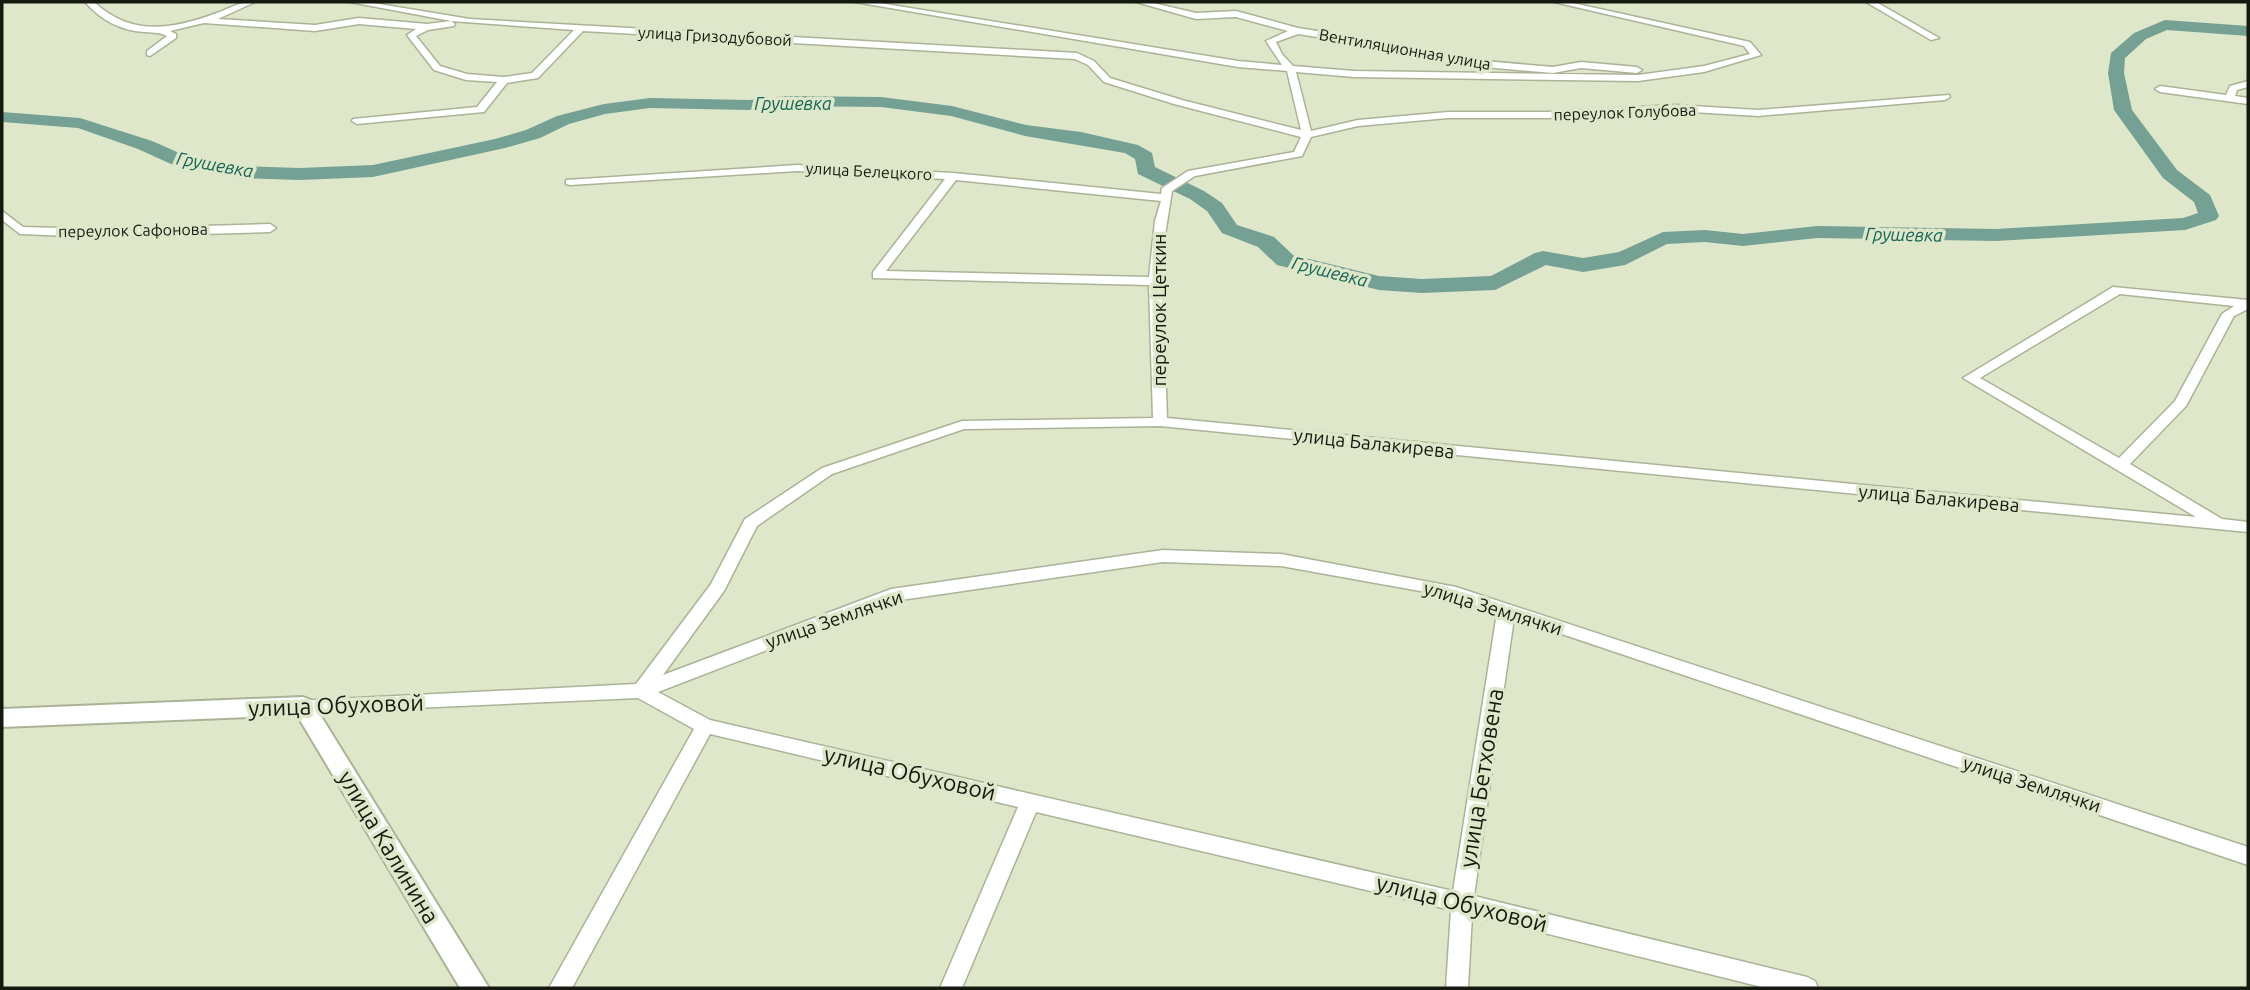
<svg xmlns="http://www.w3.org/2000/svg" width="2250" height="990" font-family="Ubuntu,sans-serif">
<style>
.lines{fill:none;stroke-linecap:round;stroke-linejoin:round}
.river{fill:#75a094;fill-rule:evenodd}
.minor-casing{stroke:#abb397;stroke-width:3}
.tertiary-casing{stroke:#abb397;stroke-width:4}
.minor{fill:#fff;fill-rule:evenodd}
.tertiary{fill:#fff;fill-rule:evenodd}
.labels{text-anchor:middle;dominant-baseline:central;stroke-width:7;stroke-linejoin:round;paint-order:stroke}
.far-street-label{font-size:16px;fill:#16190f;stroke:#dee7ca}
.far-water-label{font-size:18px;font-style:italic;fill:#136656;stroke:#dee7ca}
.street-label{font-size:19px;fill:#16190f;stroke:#dee7ca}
.near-street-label{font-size:23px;fill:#16190f;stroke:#dee7ca}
</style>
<rect width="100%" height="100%" fill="#dee7ca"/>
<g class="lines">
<!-- river -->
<path class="river" d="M2165,20L2248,26V36L2167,30L2146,39L2125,58L2124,73L2132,110L2177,170L2210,195L2219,216L2216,220L2185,230L1996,241L1817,238L1743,246L1705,242L1667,244L1625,265L1583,272L1546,265L1495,290L1422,293L1379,290L1277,265L1258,247L1222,233L1207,211L1190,199L1138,174L1135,159L1125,153L1025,136L951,116L881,107L786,106L749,110L650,108L605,114L569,124L540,138L505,148L373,177L300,180L235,178L171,164L138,149L78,128L2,122V112L80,118L152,141L184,155L235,166L300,168L373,165L495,139L526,130L557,116L604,104L650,98L749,100L786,96L881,97L952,106L1026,125L1081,132L1138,145L1152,153L1155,167L1204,191L1222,203L1237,225L1274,237L1293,255L1379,276L1422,279L1491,276L1535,253L1543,251L1583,258L1619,252L1663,232L1705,230L1743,234L1817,226L1996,229L2183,218L2198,213L2194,202L2163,178L2114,110L2108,73L2111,53L2134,33Z"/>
<!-- minor casing -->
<g class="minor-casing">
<path id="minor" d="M85,2H94C131,36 170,30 214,14C228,9 241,1 255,2L218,19L315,25L359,18L427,24L451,21L350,2H367L470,19L1077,53L1094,61L1110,78L1182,100L1301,130L1287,71L1238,67L855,2H873L1238,61L1282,65L1266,41L1288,31L1236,17L1196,19L1136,2H1149L1196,13L1236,11L1298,28L1404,45L1462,59L1553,67L1581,62L1637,67L1642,70L1637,73L1581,68L1553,73L1462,65L1404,51L1298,34L1276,42L1282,54L1293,66L1354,71L1638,75L1704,66L1750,54L1744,46L1554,2H1568L1750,42L1761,55L1704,72L1638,81L1354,77L1296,72L1311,131L1358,120L1448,112H1547L1676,105L1758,110L1949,95L1950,97L1945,100L1758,116L1676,111L1547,118H1448L1358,126L1311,137L1302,156L1195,176L1172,191L1163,248L1162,277L1167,418L2196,517L1963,378L2113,287L2248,300V309L2234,316L2186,406L2130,464L2222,519L2248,522V532L1160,426L964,429L832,474L757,526L724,591L663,675L891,589L1163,550L1281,554L1456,587L2248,847V865L1514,618L1474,896L1807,977L1815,981L1818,988H1766L1472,915L1468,988H1446L1451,910L1036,812L962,988H940L1018,807L710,734L572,988H549L694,729L638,698L303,713L296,711L294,706L296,701L636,684L711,584L745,519L822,468L962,421L1153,418L1149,285L873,278V272L945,179L797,171L570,185L566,184V180L797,165L953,173L1161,194L1162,188L1188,171L1294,152L1301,137L1174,104L1104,82L1088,65L1075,59L583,31L538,78L507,83L484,112L357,124L352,121L353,119L477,107L497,82L466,80L434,70L407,35L416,29L359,24L315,31L204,23L170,31L176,34V38L150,56L147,55V51L167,36C159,32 154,33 145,32C121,31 101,20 85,2ZM451,21L574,30L532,73L504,77L467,74L440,66L416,36L428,30L454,26L455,24ZM956,180L1161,201L1155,221L1149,277L886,271ZM2120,294L2234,306L2222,314L2175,401L2119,458L1980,378ZM1163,562L1281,566L1448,596L1497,613L1453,891L710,720L658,692L894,601Z
M1866,2H1876L1939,38L1931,40Z
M2248,81V87L2237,90L2235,96L2248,98V104L2160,92L2155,89L2160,86L2226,95L2230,86Z
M2,211L23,227L97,229L270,224L276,228L270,232L97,237L20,234L2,220Z"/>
</g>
<!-- tertiary casing -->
<g class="tertiary-casing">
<path id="tertiary" d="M303,697L311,700L489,988H460L297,715L2,727V709Z"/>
</g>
<!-- minor -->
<use href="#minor" class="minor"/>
<!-- tertiary -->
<use href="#tertiary" class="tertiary"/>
</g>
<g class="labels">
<!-- far-street labels -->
<g class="far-street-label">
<text transform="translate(715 36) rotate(3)">улица Гризодубовой</text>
<text transform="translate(1405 49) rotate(10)">Вентиляционная улица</text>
<text transform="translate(1625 112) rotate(-2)">переулок Голубова</text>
<text transform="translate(869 171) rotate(3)">улица Белецкого</text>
<text transform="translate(133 230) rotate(-1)">переулок Сафонова</text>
</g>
<!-- far-water labels -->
<g class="far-water-label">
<text x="793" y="103">Грушевка</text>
<text transform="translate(215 164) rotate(10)">Грушевка</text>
<text transform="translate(1904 234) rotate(1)">Грушевка</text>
<text transform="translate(1330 271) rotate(14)">Грушевка</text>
</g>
<!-- street labels -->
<g class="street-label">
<text transform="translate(1159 310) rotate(-90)">переулок Цеткин</text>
<text transform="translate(1374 443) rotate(6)">улица Балакирева</text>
<text transform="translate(1939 498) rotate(5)">улица Балакирева</text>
<text transform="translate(1493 608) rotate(17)">улица Землячки</text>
<text transform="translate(834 619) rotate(-19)">улица Землячки</text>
<text transform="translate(2032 784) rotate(18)">улица Землячки</text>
</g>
<!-- near-street labels -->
<g class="near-street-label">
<text transform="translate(336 705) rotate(-2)">улица Обуховой</text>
<text transform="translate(910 773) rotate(13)">улица Обуховой</text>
<text transform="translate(1481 778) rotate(-81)">улица Бетховена</text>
<text transform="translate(389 847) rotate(59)">улица Калинина</text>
<text transform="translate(1462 903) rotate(14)">улица Обуховой</text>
</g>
</g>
<!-- border -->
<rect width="2250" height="990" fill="none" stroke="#16190f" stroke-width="7"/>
</svg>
